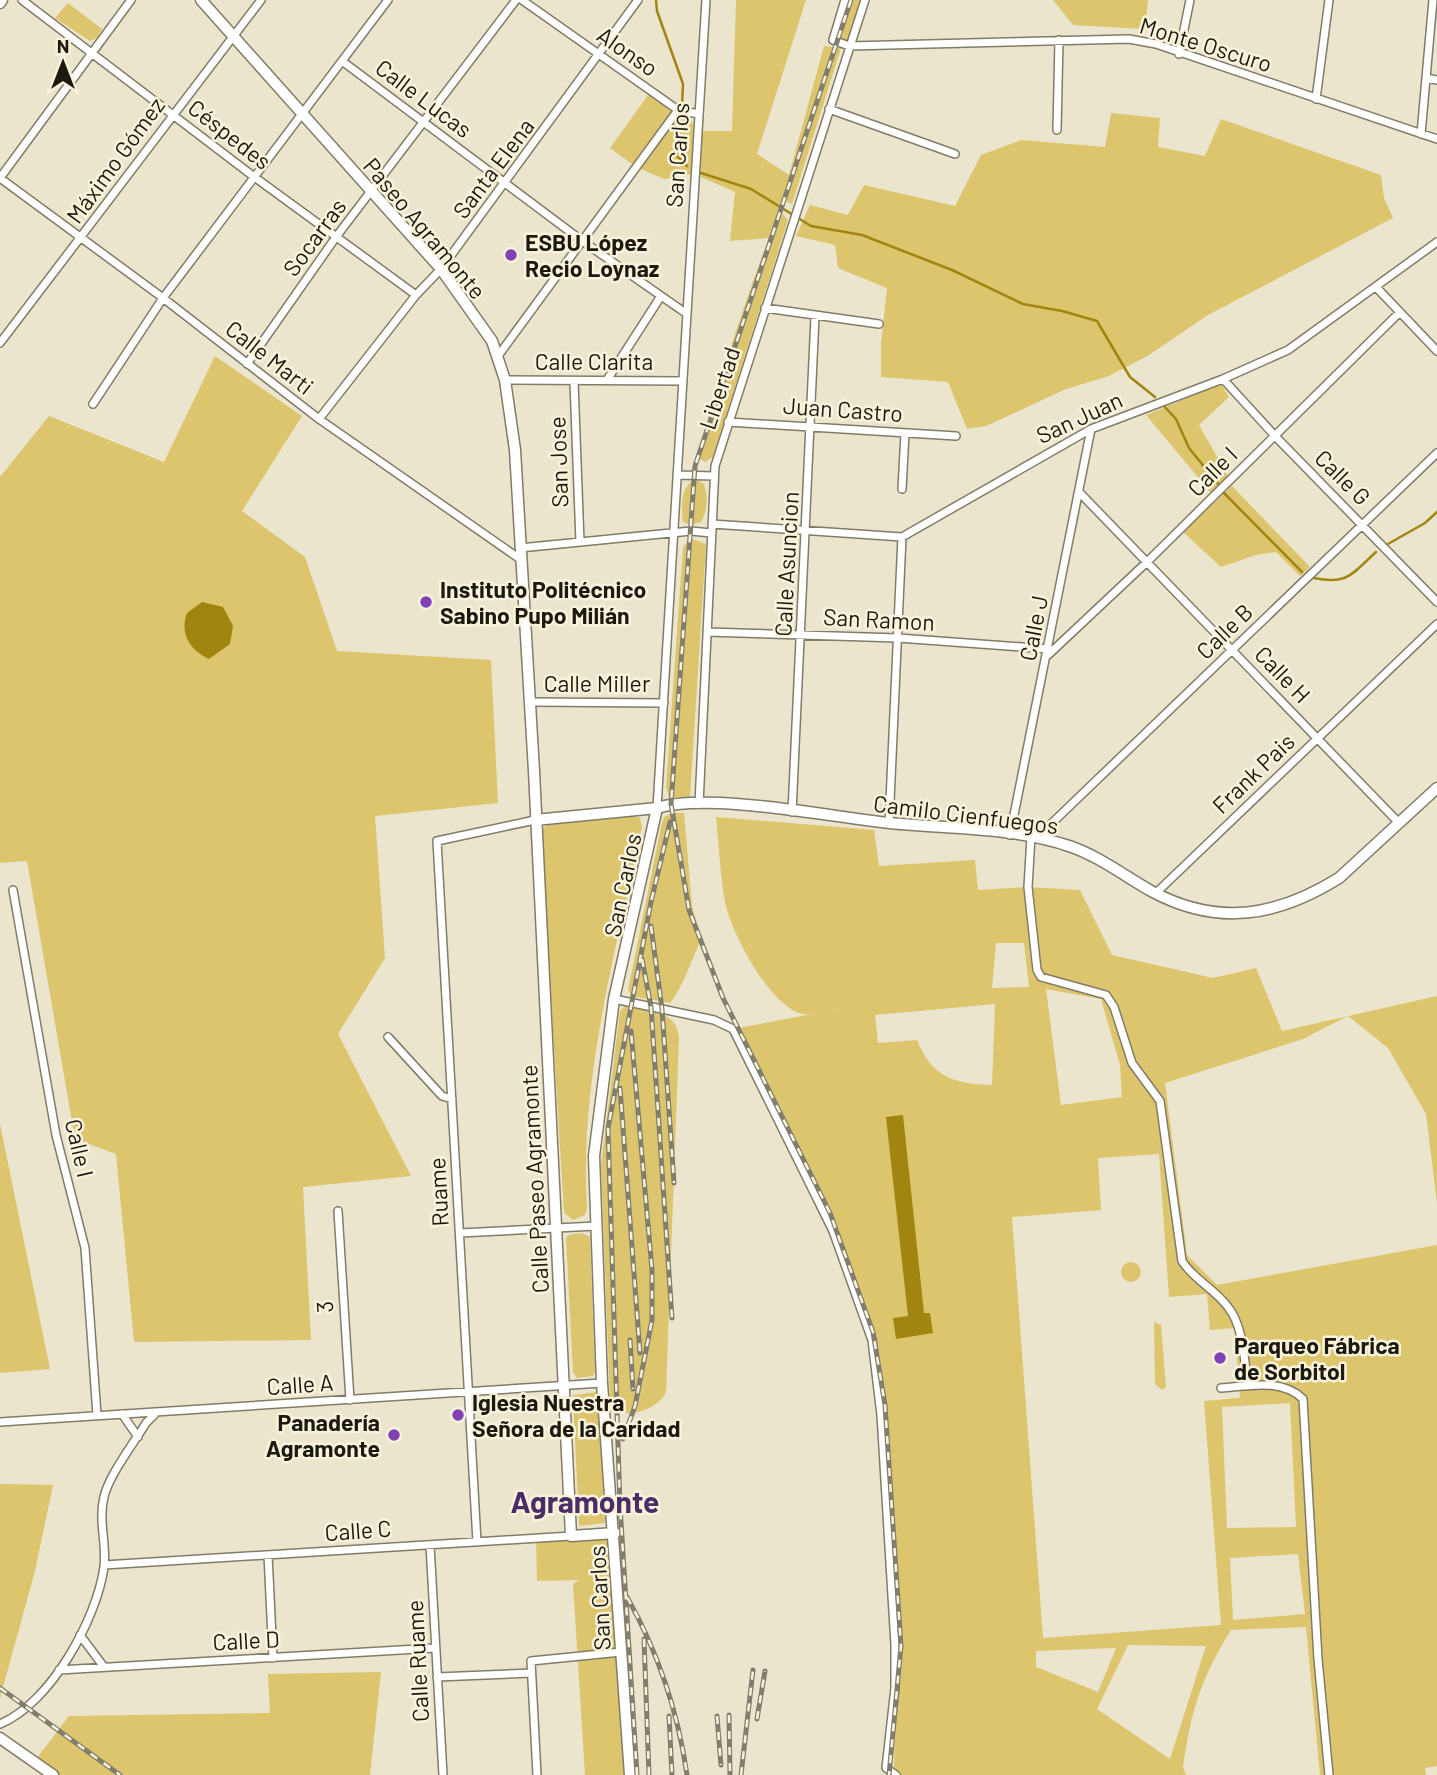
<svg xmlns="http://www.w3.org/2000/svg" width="1437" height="1775" font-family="Barlow,sans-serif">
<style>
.green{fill:#dcc56c;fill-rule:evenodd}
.water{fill:#a08611}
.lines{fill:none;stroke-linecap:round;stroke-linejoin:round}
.stream{stroke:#a08611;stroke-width:2.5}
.street-casing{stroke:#817c67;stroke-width:10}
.secondary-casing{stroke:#817c67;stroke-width:13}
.street{stroke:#fff;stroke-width:7}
.secondary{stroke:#fff;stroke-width:10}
.rail-casing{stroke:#827e6e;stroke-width:5}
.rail{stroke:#f9f3db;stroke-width:2.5;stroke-dasharray:8;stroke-linecap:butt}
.poi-dot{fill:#8042b7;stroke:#f9f3db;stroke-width:2.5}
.labels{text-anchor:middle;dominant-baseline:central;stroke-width:5;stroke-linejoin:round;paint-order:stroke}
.street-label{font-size:23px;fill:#1c1911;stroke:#f9f3db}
.poi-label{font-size:23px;font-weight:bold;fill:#1c1911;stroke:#f9f3db;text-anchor:start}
.district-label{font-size:30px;font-weight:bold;fill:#4a2d67;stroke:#f9f3db}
</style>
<rect width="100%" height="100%" fill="#ebe5ce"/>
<!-- green -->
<path class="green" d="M736,0H806L757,154L789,175L824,46L841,48L792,204L784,200L786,186L776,216L779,210L788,220L716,447L713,457L705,462L698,458C718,383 742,310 769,238L730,241L735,192L701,177L695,136L692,174L664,179L636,167L610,148L651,91L691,119L695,131H732Z
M845,0H865L849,46L837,42L834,33Z
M1053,0H1148L1145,29L1073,25Z
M68,3L102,29L97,38L90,41L55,18Z
M1111,113L1160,118L1158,147L1205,156L1221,119L1381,175L1384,198L1393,218L1208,315L1149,355L1109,376L1066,389L986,426L967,429L948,382L881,377V344L887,288L838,268L835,245L796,236L810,205L848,215L864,185L955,206L981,155L1021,140L1105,147Z
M215,356L302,416L242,511L305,557L337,651L491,660L498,803L375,816L385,958L338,1034L411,1176L303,1187L311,1340L134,1342L116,1154L75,1139L27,861L0,863V477L49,416L164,462Z
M1221,384L1229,397L1199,425L1229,478L1212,494L1146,415Z
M696,479L704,484C708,497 708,509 701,522L690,525L683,522C681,506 680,486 696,479Z
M1232,486L1310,567L1300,576L1276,552L1256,555L1221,567L1183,532Z
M690,538L706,544L690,797L669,798L666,787L683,547Z
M672,813H684L692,905L701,940C691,960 684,986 670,1003L631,996L628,990L661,827L664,817Z
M631,815L640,818L642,827C616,951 579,1080 587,1208L585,1215L573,1220L564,1213L541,832L547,824Z
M716,817L874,830L879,866L975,860L978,890L1028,887L1080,890L1112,955L1213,978L1256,968L1282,1031L1437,996V1203L1426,1114L1388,1048L1348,1016L1303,1039L1165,1083L1187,1255L1217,1285L1437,1245V1766L1425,1768L1426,1775H1320L1306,1627L1231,1630C1201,1678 1191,1711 1183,1767L1186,1775H894L895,1688L888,1509L873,1332L830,1213L733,1029L844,1008C831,1009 814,1016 802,1014C770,1007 731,932 725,902C720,874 719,845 716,817ZM996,943H1024L1029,987L992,988ZM1046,989L1101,999L1120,1065L1122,1097L1061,1105ZM995,1004L992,1085C953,1084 932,1077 917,1040L878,1043L875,1015ZM1159,1154L1169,1297L1207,1294L1210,1330L1235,1328L1240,1398L1204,1401L1221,1625L1043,1638L1012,1217L1101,1210L1098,1158ZM1290,1403L1296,1527L1227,1528L1222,1407ZM1298,1554L1305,1614L1233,1620L1230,1558ZM1128,1645L1206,1646L1170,1759L1097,1709ZM1116,1648L1098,1692L1036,1667V1651Z
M625,1006C648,1010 677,1010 679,1038L666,1391C662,1407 631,1418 617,1411L610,1402L601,1165L620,1011Z
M0,1124L50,1369L0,1373Z
M582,1233L590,1237L595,1372L593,1376L577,1378L573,1372L566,1238L568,1235Z
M1121 1272a10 10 0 1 1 20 0a10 10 0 1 1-20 0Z
M1154,1322L1161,1325L1166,1387L1162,1390L1155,1384Z
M597,1392L605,1523L579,1526L573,1395Z
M0,1484L53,1485L35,1571L0,1698Z
M615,1533L630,1775H585L573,1584L579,1580L537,1581L536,1538Z
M381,1672L370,1775H53L34,1762L69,1716L270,1713L268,1674Z"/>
<!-- water -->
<path class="water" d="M202,602L223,607L233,626L230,644L209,659C191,651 179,634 187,613Z
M903,1115L924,1313H930L933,1333L896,1339L893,1318L908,1316L886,1117Z"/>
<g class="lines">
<!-- stream -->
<path class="stream" d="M656,0L657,11L683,84L682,106
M680,112L677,156L687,166
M701,173L751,189L811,226L862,235L952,270L1023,304L1062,311L1097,321L1130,377L1155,397
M1163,405L1176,419L1189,448L1219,485
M1223,492L1302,572
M1388,544L1425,523L1437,512
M1314,578C1348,585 1352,574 1376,552"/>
<!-- street casing -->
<g class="street-casing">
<path id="street" d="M22,0L253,176L416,295
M522,0L678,110L699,114
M845,0L833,40L849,46L1129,39L1156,44L1437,139
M1179,54L1190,0
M342,61L581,240L687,314
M1426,78L1437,80
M1316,99L1329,0
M829,109L955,154
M1057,130L1059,40
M1421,134L1433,0
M0,178L163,298L319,419L520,559
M0,178L131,0
M1376,287L1437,351
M765,308L879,324
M0,343L261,0
M498,356L678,110
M247,364L336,237L516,0
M1223,379L1275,436L1437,602
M505,380L683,381
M607,380L661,296
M574,382L580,542
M93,404L163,298L388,0
M319,419L416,295L441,269L638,0
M728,422L956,436
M677,475L714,476
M902,489L905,433
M1080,493L1399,823
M712,524L902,537L1091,429L1223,379L1288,350L1437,242
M520,548L691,531L711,533
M707,632L898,638L1049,649
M1048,655L1147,562L1400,312
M530,702L664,703
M699,804L715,466L865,0
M657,808L706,0
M792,812L815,317
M889,823L902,537
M1010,835L1091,429
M1031,837L1028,887L1037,970L1041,977L1106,995L1114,1007L1132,1063L1160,1101L1182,1261C1194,1280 1215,1289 1228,1307C1244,1327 1244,1361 1248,1386
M1040,839L1052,823L1437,453
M13,890L56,1135L85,1248L97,1415
M1156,893L1437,624
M614,999L714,1020L733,1029L833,1231L872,1340L881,1415L895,1645V1688L886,1768L896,1775
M388,1037L442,1096L452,1099
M338,1211L350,1400
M460,1233L596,1226
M1221,1388C1248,1386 1282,1378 1303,1399L1318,1659L1329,1775
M122,1414L138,1437
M0,1422L602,1383
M477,1542L437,841L535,820
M430,1545L443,1775
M268,1555L273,1658
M104,1565L571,1536
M80,1635L104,1667
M59,1670L435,1648
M437,1677L531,1673
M0,1724C50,1704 97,1619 104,1567C107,1545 98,1520 104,1497C109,1475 134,1443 146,1423L156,1413
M537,1775L531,1661L621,1652"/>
</g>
<!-- secondary casing -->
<g class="secondary-casing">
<path id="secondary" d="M201,0L441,269L492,341L505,380L515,450L534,771L571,1536L615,1533
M0,3L2,0
M535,820L657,808C709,792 831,817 890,823C948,829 1013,827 1069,846C1099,856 1126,877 1153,892C1219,927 1278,916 1339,878L1437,788
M0,1738L53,1775
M630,1775L602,1383L594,1156L614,999L657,808"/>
</g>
<!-- street -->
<use href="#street" class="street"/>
<!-- secondary -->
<use href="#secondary" class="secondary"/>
<!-- rail casing -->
<g class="rail-casing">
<path id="rail" d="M851,0L695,466L671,804L689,910L723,998L830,1213L873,1332L885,1405L901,1646L889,1775
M651,926L662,1009L674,1183
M642,959L651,1007L672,1318
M620,1088L640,1353
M630,1340L633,1389
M623,1439L635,1406L652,1320V1270L631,1031
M627,1597C658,1652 678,1712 687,1775
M644,1639L649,1775
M0,1688L120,1775
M729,1715L730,1775
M669,1716L672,1775
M717,1716L721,1765
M757,1719L765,1671
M637,1775L620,1506L608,1128L651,902L670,822
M741,1775L753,1670"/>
</g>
<!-- rail -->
<use href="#rail" class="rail"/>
</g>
<!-- markers -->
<g class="poi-dot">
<circle cx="511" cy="255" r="7"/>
<circle cx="426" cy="602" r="7"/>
<circle cx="1220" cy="1358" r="7"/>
<circle cx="458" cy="1415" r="7"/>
<circle cx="394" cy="1435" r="7"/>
</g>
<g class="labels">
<!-- street labels -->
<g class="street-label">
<text transform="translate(1206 44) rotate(17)">Monte Oscuro</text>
<text transform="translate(628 51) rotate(35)">Alonso</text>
<text transform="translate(424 98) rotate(37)">Calle Lucas</text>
<text transform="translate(230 134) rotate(38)">Céspedes</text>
<text transform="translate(677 155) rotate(-86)">San Carlos</text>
<text transform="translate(115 160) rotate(-54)">Máximo Gómez</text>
<text transform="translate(493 168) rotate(-53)">Santa Elena</text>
<text transform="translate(425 228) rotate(50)">Paseo Agramonte</text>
<text transform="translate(314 237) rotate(-54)">Socarras</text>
<text transform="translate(270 357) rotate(38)">Calle Marti</text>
<text x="594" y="361">Calle Clarita</text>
<text transform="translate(719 388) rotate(-72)">Libertad</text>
<text transform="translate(843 409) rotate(4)">Juan Castro</text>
<text transform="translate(1079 417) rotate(-25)">San Juan</text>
<text transform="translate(558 462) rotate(-92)">San Jose</text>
<text transform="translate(1212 471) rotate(-45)">Calle I</text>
<text transform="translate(1343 477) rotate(45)">Calle G</text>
<text transform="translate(786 564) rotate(-87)">Calle Asuncion</text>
<text transform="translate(879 619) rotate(3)">San Ramon</text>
<text transform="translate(1033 628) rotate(-79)">Calle J</text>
<text transform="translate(1224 631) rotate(-44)">Calle B</text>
<text transform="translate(1283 674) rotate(46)">Calle H</text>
<text x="597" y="683">Calle Miller</text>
<text transform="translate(1253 773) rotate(-44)">Frank Pais</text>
<text transform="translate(966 814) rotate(7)">Camilo Cienfuegos</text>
<text transform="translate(622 885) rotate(-78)">San Carlos</text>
<text transform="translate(80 1148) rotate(77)">Calle I</text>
<text transform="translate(534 1179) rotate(-93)">Calle Paseo Agramonte</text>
<text transform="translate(438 1192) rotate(-93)">Ruame</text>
<text transform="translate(324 1307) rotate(-94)">3</text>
<text transform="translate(300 1384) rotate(-4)">Calle A</text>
<text transform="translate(358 1530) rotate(-4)">Calle C</text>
<text transform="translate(599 1598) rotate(-93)">San Carlos</text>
<text transform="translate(246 1640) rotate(-3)">Calle D</text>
<text transform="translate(417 1661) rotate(-93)">Calle Ruame</text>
</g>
<!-- poi labels -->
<g class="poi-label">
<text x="525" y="242">ESBU López<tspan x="525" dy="26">Recio Loynaz</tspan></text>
<text x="440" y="589">Instituto Politécnico<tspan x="440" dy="26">Sabino Pupo Milián</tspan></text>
<text x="1234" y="1345">Parqueo Fábrica<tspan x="1234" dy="26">de Sorbitol</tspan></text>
<text x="472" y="1402">Iglesia Nuestra<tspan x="472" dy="26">Señora de la Caridad</tspan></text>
<text x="380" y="1422" text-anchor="end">Panadería<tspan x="380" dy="26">Agramonte</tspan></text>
</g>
<!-- district labels -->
<g class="district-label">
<text x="585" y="1501">Agramonte</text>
</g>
</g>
<!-- north arrow -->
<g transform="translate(63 63)" stroke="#f9f3db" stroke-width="5" paint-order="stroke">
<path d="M0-5L12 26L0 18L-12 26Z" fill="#1c1911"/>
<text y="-10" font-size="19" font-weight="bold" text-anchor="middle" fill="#1c1911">N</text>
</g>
</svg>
